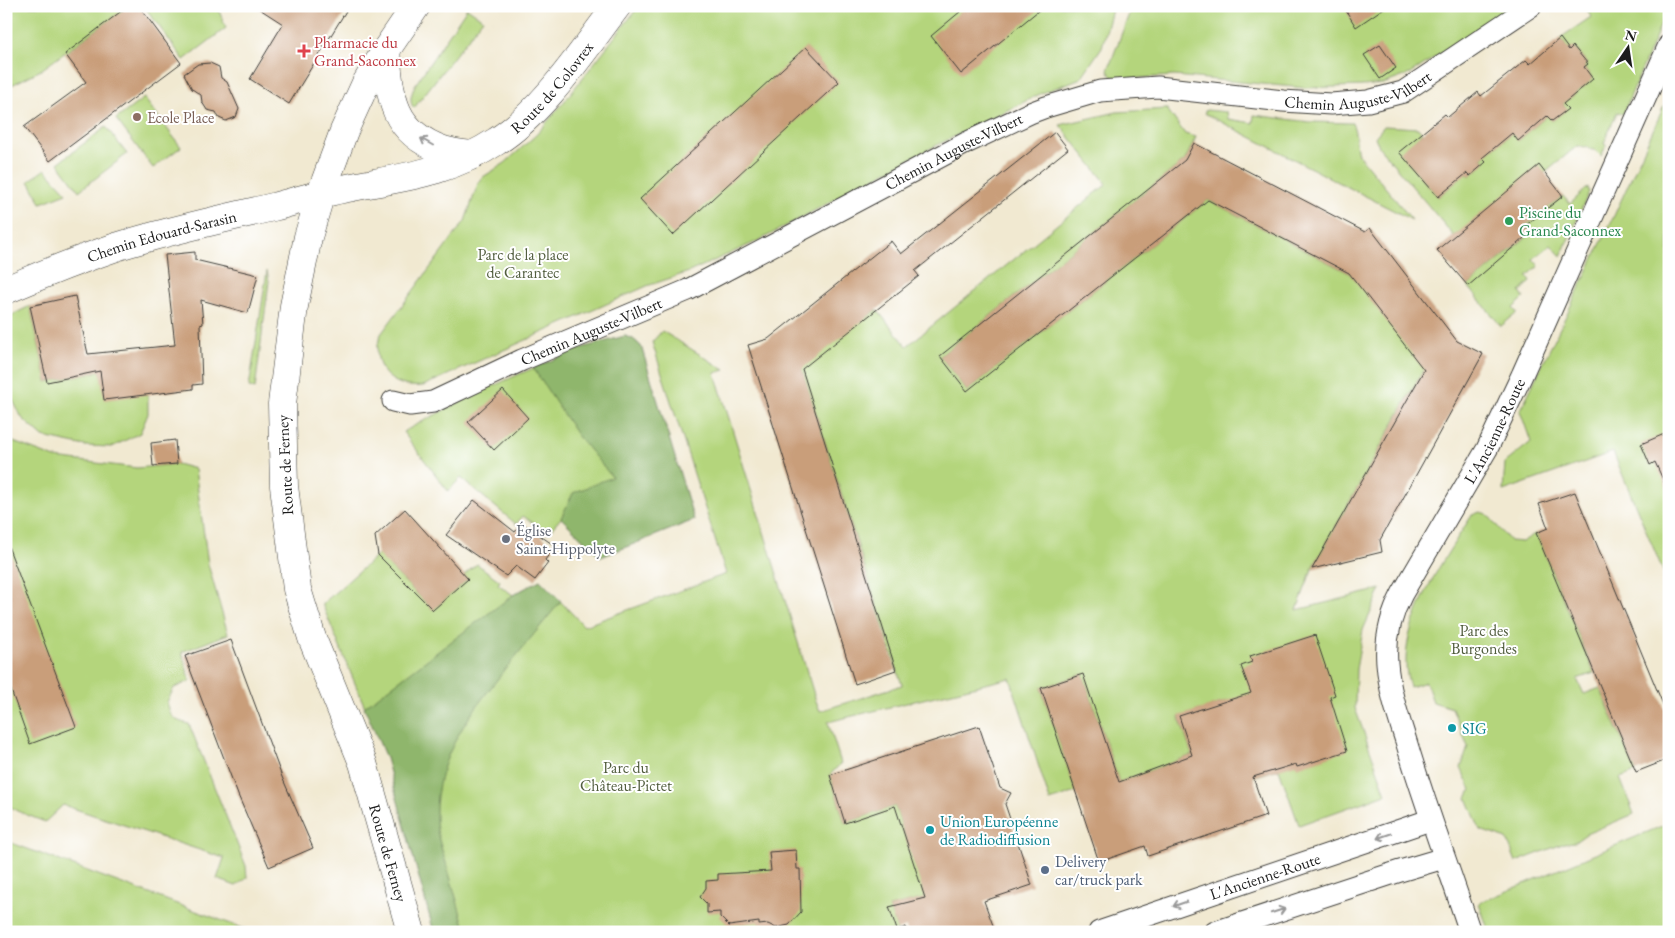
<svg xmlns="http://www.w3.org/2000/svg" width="1675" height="938" font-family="'EB Garamond',serif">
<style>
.green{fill:#b4d57c;stroke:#68784c}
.forest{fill:#8fb66c;stroke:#566944}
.building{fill:#c99e7a}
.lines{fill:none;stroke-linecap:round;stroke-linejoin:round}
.minor-casing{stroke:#3c3b37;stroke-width:23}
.tertiary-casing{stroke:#3c3b37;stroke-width:29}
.minor{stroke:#fff;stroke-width:21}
.tertiary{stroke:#fff;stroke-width:28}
.oneway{stroke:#999}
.health-dot{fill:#e0444e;stroke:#fff;stroke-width:2}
.education-dot{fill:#8d6e63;stroke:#fff;stroke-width:2}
.leisure-dot{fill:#2e9e5b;stroke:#fff;stroke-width:2}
.worship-dot{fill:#6b7280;stroke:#fff;stroke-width:2}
.culture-dot{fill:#0f9aa8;stroke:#fff;stroke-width:2}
.service-dot{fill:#5c6f8a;stroke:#fff;stroke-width:2}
.labels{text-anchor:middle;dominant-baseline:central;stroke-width:4;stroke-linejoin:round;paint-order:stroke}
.health-label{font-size:16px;fill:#be3a42;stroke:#fff;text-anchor:start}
.street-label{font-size:16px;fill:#1c1c1c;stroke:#fff}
.education-label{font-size:16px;fill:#785e54;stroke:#fff;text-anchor:start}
.leisure-label{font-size:16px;fill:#27864d;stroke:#fff;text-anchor:start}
.park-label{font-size:16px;fill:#515d3e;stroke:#fff}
.worship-label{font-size:16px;fill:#5b616d;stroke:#fff;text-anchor:start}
.culture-label{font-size:16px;fill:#0d838f;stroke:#fff;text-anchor:start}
.service-label{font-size:16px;fill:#4e5e75;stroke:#fff;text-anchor:start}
</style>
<rect width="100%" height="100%" fill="#fff"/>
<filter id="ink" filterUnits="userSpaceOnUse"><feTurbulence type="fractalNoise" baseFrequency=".02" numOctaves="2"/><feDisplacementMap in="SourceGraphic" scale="10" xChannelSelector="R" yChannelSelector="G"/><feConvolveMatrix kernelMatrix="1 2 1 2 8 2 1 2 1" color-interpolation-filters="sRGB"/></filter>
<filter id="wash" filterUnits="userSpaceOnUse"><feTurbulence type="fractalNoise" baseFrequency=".0096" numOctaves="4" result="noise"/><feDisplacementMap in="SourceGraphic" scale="20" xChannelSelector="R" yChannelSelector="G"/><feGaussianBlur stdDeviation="1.12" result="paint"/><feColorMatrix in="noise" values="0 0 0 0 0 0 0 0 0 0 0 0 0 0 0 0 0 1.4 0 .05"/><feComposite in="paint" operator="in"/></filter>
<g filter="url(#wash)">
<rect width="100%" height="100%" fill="#f1e9d1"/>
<!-- green -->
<path class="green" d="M6,6H129L41,70L6,88Z
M144,6H217L226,28L184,60Z
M639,6H726L729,9L732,6H1113L1102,47L1081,78L1042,93L917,155L760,240L689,272L647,286L423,386C391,390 368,366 381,334L465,221L478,184L483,177L505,163L537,134L563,103Z
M1132,6H1511L1410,74L1383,84L1363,86L1305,88L1174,76L1118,79L1111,76L1108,70Z
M1585,6H1665V15L1623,114L1617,112L1604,143L1606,146L1601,156C1594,148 1588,147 1577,146L1545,173L1454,236L1379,147L1375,137L1384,126L1418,128L1422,133L1400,153L1438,197L1467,173L1470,176L1486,162L1482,158L1512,133L1518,141L1547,116L1552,121L1567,109L1563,104L1593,79L1584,67L1588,64L1574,47L1569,50L1560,38L1591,17Z
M467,8L483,19L414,108C408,101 412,93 415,85Z
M1669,95V585L1613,452L1503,491L1505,463L1531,442L1520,411L1613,218Z
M144,98L181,147L153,168L116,119Z
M1167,109L1185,134L1196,137L1185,160L940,356L967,391L1208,200L1349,273L1426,365L1312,569L1297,610L1381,589L1363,630L1356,669L1355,708L1386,794L1299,825L1279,769L1253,777L1227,701L1179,717L1192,755L1119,782L1083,674L1041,688L1076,792L1050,801L1010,678L828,722L841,763L830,775L845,823L895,806L926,898L889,907L898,932H434L386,758L322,604L382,551L391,568L433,610L468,579L464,575L477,564L500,581L498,584L513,595L540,580L584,626L726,574L652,342L662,331L725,370L715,373L816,701L820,711L902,685L800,363L877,310L907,346L1107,184L1060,125L1117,112Z
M1206,110L1227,112L1228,119L1253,123L1254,115L1310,122L1352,123C1357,133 1355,143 1358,154L1412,220L1204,113Z
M106,127L127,154L79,191L58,163Z
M45,169L67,193L41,203L29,181Z
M1588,187L1589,192L1561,256L1551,245L1533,259L1539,266L1527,276L1531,282L1520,292L1524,298L1513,308L1517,313L1501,326L1468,286L1531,233L1525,226L1563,196L1570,204Z
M267,271L269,281L255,389L249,387Z
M30,306L47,382L100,371L148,394V414L140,433L112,447L85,446L43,437L22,418L6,387V318Z
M625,336L633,339L641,346L694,520L601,557L561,518L548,533L523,516L516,524L461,478L448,491L403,432C476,392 545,359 625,336Z
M6,431L11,441L55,458L137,468L177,464L195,469L208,564L228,634L182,652L190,681L174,688L167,702C171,718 173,720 189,724L246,866L247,878L236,886L217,879L224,858L63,805L45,822L17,811L6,804Z
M1480,512L1487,514L1510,541L1522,542L1536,533L1594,673L1577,679L1584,694L1600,688L1636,772L1620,778L1634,814L1586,834L1575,842L1565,843L1516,862L1507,839L1480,830L1467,798L1471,790L1461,768L1468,747L1452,708L1433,702L1426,682L1410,687C1391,632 1444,560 1472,515Z
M1669,823V932H1489L1479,903Z
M6,841L253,932H6Z"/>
<!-- forest -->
<path class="forest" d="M625,336L633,339L641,346L694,520L601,557L561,518L573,493L612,477L577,435L533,368L581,348Z
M540,580L561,601C543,623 526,644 508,666C472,711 434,757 436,818C436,834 442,850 447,866C453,888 460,910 466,932H434L386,758L364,707L513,595Z"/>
<g id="blocks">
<!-- building -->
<path class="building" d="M128,6H139L181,63L50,161L24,127L86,82L65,54Z
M255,6H349L289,104L250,79L283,24Z
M967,6H1044L961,74L931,36Z
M1343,6H1387L1356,27Z
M1560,38L1569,50L1573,46L1588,64L1584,67L1593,79L1563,104L1568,109L1552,121L1547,116L1518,141L1512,133L1482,158L1486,162L1470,176L1467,173L1438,197L1399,152L1445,114L1448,117L1478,92L1481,96L1526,60L1530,64Z
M1380,45L1396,68L1380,79L1364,55Z
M806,47L839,82L673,235L640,199Z
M210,63L219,67L221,78L227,82L239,109L236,117L226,121L219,118L216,112L207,110L202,102L201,95L192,89L184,74L198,64Z
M1055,132L1068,149L915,271L919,276L802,369L896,670L855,684L748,345L768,339L891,241L901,254Z
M1194,143L1365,232L1370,228L1457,341L1483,354L1380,540L1382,552L1312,569L1424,370L1349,273L1208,200L967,391L940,356L1185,160Z
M1539,165L1563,196L1525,226L1531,232L1468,286L1437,250Z
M195,252V260L258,275L248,313L201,300L203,324L200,325L202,384L193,385V389L104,400L100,371L47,382L30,306L75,296L88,354L175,345L165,255Z
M503,390L528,418L494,450L468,422Z
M1669,432V493L1655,462L1650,465L1641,444Z
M175,440L177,464L153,466L151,443Z
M1575,492L1669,719V759L1636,772L1536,533L1548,528L1539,504Z
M474,500L515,532L522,523L555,546L545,560L548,563L535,580L516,566L506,576L446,535Z
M405,509L468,579L433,610L378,555L375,536Z
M6,546H8L76,727L30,744L6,676Z
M1315,635L1335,695L1330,697L1347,751L1297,767L1296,764L1253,777L1266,816L1148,856L1145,846L1099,862L1041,688L1083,674L1119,782L1192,755L1179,716L1251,693L1241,666L1252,662L1250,656Z
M231,640L282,777L313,848L269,867L238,795L185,656Z
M979,726L1000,788L1011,793L1005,804L1032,885L984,901L994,928L981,932H907L906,927L897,930L889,907L925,898L895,806L845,823L830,775Z
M796,850L797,869H800L801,912L789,925L776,928L768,924L759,925V922L729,926L720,917V912L707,913V904L700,897L706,888V881L718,880V874L771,871L769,852Z"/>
</g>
</g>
<g filter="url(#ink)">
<use href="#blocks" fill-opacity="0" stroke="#3c3b37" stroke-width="1"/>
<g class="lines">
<!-- minor casing -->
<g class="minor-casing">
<g id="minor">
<path id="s1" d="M393,401L410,405L433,402L522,360L688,290L968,142L1030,113L1046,107L1100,91L1158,87L1283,101L1331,104L1368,101L1403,92L1531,6"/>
<path id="s2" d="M1099,932L1430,820"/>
<path d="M1215,932L1400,871L1444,858"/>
<path id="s3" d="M1470,932C1449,868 1425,805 1406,741C1398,716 1389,690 1387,663C1385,639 1391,615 1402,594L1487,449L1522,375L1669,45"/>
</g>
</g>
<!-- tertiary casing -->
<g class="tertiary-casing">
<g id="tertiary">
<path d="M386,50C390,97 392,132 443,150C452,153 463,154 473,155"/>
<path id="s4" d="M6,290C43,274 81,259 119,246C170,230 222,219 273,207C289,203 305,198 321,194C384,178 440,179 497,141C543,112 584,49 617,6"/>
<path d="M411,932L363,763L312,638L297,589L284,486L282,404L294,306L308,237L321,193L344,131L365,85L386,50L416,6"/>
</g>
</g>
<!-- minor -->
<use href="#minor" class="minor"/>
<!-- tertiary -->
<use href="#tertiary" class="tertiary"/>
</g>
<!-- one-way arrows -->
<defs><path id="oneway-shaft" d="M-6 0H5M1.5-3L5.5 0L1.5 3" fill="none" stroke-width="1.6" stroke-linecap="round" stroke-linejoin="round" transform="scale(1.25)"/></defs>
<g class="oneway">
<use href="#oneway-shaft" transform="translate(427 142) rotate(-150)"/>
<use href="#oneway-shaft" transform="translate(1384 836) rotate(161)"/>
<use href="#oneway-shaft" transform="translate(1180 904) rotate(161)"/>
<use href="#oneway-shaft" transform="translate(1278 911) rotate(-18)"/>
</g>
</g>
<!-- markers -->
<path class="health-dot" d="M301.5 43.5h5v5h5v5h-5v5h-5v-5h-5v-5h5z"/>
<circle class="education-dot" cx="137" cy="117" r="5"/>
<circle class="leisure-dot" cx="1509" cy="221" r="5"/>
<circle class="worship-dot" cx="506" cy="539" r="5"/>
<g class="culture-dot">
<circle cx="1452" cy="728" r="5"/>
<circle cx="930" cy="830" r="5"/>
</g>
<circle class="service-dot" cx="1045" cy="870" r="5"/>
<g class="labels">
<!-- health labels -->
<g class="health-label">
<text x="314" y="42">Pharmacie du<tspan x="314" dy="18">Grand-Saconnex</tspan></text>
</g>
<!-- street labels -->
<g class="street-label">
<text stroke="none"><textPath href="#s4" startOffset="592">Route de Colovrex</textPath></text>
<text stroke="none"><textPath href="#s1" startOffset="1039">Chemin Auguste-Vilbert</textPath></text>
<text stroke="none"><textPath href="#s1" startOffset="619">Chemin Auguste-Vilbert</textPath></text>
<text stroke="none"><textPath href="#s4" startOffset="165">Chemin Edouard-Sarasin</textPath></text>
<text stroke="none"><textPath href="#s1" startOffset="214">Chemin Auguste-Vilbert</textPath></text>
<text stroke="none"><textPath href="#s3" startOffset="541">L'Ancienne-Route</textPath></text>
<text transform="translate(285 465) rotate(-93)">Route de Ferney</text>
<text transform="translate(388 853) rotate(74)">Route de Ferney</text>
<text stroke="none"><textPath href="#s2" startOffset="175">L'Ancienne-Route</textPath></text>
</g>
<!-- education labels -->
<g class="education-label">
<text x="147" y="117">Ecole Place</text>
</g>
<!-- leisure labels -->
<g class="leisure-label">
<text x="1519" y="212">Piscine du<tspan x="1519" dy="18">Grand-Saconnex</tspan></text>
</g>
<!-- park labels -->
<g class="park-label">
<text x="523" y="254">Parc de la place<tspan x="523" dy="18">de Carantec</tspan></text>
<text x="1484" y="630">Parc des<tspan x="1484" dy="18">Burgondes</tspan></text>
<text x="626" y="767">Parc du<tspan x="626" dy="18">Château-Pictet</tspan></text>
</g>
<!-- worship labels -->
<g class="worship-label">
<text x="516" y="530">Église<tspan x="516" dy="18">Saint-Hippolyte</tspan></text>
</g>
<!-- culture labels -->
<g class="culture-label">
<text x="1462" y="728">SIG</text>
<text x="940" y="821">Union Européenne<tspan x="940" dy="18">de Radiodiffusion</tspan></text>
</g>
<!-- service labels -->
<g class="service-label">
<text x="1055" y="861">Delivery<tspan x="1055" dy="18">car/truck park</tspan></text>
</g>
</g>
<!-- margin -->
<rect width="1675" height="938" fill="none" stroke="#fff" stroke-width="25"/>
<!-- north arrow -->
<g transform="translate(1628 48) rotate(13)" stroke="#ffffff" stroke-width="4" paint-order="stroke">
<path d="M0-4L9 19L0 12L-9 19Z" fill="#1c1c1c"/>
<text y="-8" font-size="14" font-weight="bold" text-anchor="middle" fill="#1c1c1c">N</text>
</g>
</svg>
